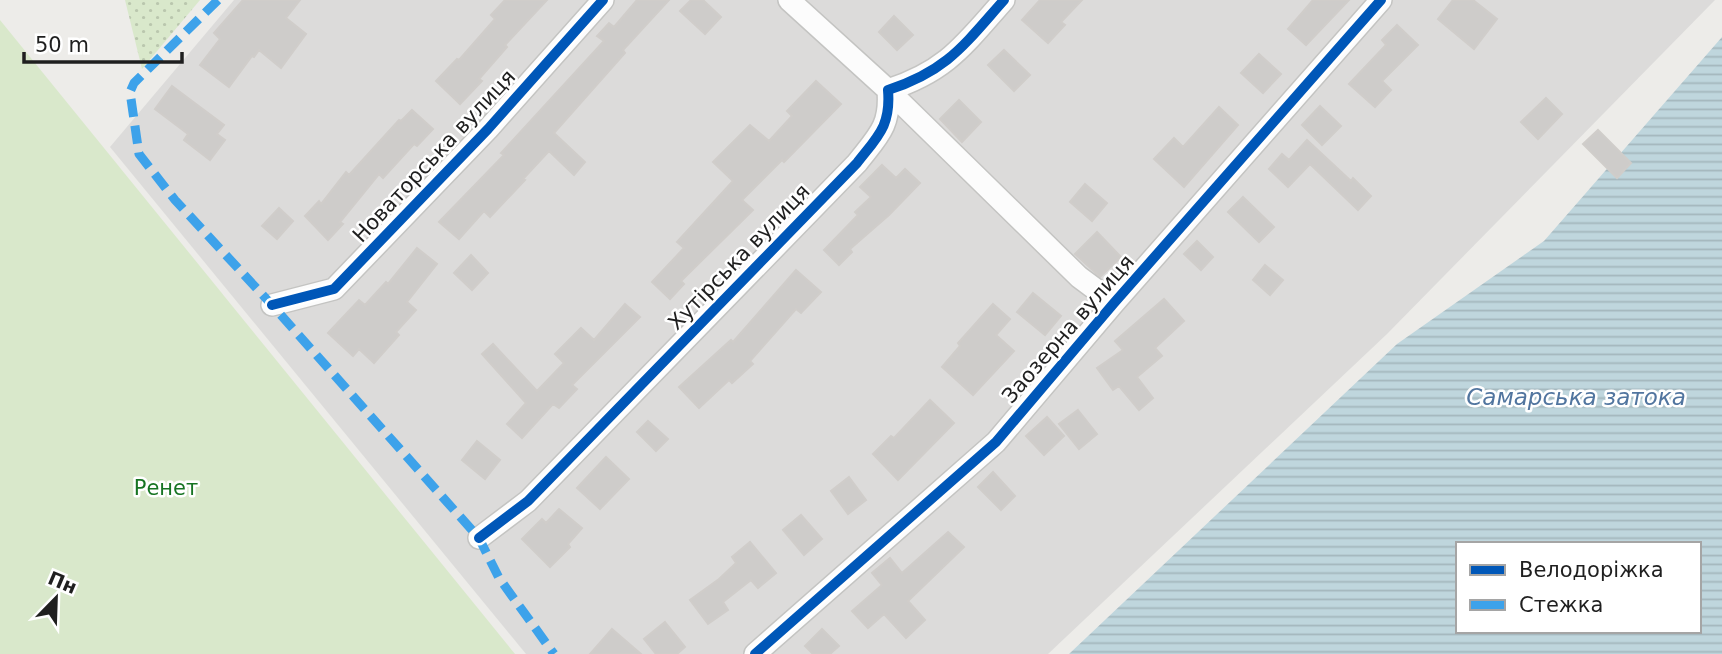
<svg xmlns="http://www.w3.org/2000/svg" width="1722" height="654" font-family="'DejaVu Sans',sans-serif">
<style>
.residential{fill:#dcdbda}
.grass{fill:url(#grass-dots)}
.garden{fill:#d9e8cb}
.water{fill:url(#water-rules);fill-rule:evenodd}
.building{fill:#ceccca;stroke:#d0cdca;stroke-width:2}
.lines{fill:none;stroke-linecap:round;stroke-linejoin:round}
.minor-casing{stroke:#c4c4c2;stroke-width:24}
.minor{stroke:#fcfcfc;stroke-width:21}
.quiet{stroke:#3da2ea;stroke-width:9;stroke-dasharray:18 9;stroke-linecap:butt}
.cycleway-casing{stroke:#fff;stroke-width:15}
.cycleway{stroke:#0057b8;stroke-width:10}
.labels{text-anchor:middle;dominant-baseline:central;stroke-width:5;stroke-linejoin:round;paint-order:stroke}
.street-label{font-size:21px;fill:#1f1f1f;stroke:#fff}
.park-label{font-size:21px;fill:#167422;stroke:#fff}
.water-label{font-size:23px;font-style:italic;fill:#51759f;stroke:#fff}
</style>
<defs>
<pattern id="grass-dots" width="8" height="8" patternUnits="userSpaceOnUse" patternTransform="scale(1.75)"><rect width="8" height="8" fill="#d9e8cb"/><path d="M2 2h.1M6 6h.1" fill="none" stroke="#bac7ae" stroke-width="1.8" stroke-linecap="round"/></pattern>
<pattern id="water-rules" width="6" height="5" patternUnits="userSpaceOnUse" patternTransform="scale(1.75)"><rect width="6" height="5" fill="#bfd6dd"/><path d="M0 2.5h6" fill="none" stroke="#a4b7bd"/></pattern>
</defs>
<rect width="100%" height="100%" fill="#edece9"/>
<!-- residential -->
<path class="residential" d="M234,0H1715L1387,334L1048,654H526L110,147Z"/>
<!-- grass -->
<path class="grass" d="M125,0H200L142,69Z"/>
<!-- garden -->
<path class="garden" d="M0,20L515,654H0Z"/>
<!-- water -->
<path class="water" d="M1722,37V654H1069L1397,344L1544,241ZM1458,544H1699V631H1458Z"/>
<!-- building -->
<path class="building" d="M243,0H300L286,18L306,34L281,68L259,50L254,57L252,56L229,87L200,65L220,39L214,33Z
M505,0H547L505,45L507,47L479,79L482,81L460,104L436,81L457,59L459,60L495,19L491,15Z
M637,0H669L623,50L625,53L554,133L585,162L574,175L549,151L523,179L525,180L490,217L484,211L459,239L439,222L504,155L501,153L604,41L597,36L609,23L614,27Z
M691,0H703L721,17L705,34L680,11Z
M1040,0H1082L1061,22L1065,25L1048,43L1022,20Z
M1313,0H1349L1306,45L1288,29Z
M1453,0H1473L1497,19L1474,49L1438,19Z
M894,16L913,35L897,50L879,32Z
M1397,25L1418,45L1382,81L1391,90L1375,107L1349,84L1386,45L1382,40Z
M1004,50L1030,75L1014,91L988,65Z
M1259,54L1281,74L1263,93L1241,73Z
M816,81L841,104L784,162L782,160L742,200L753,210L681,281L684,284L670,299L652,282L684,248L677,242L733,181L713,162L750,125L769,141L792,116L787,111Z
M172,86L224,125L217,134L225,140L210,160L184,140L188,134L155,109Z
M1546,98L1562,114L1538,139L1521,122Z
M959,100L981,122L962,142L940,119Z
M1320,106L1341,126L1322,145L1302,125Z
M1219,107L1238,125L1184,187L1154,159L1174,138L1183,147Z
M412,110L433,129L417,146L414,144L383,178L379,174L340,222L343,224L328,240L305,216L319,201L321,204L346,172L349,175L399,120L401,121Z
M1598,130L1631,163L1617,178L1583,144Z
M1307,140L1351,181L1353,178L1371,196L1358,210L1310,164L1288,187L1269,169L1282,154L1289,160Z
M882,165L896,178L905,169L920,183L889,215L850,249L852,252L839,265L824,250L858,215L855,212L871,197L860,187Z
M1085,184L1107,203L1092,221L1070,202Z
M1243,197L1274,227L1259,242L1228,212Z
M279,208L293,221L277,239L262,226Z
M1097,232L1121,257L1100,277L1075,254Z
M1197,241L1213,257L1201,270L1184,254Z
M417,248L437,264L407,302L416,310L396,332L399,335L374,363L359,349L353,356L328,333L359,300L365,305L386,282L388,284Z
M471,255L488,273L472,290L454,273Z
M1265,265L1283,280L1270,295L1253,280Z
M796,270L821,292L801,313L796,309L750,361L753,364L732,383L729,380L699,408L679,387L731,340L733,342Z
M1033,293L1061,316L1045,335L1017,312Z
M1164,299L1184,321L1155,348L1162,356L1137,377L1153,398L1139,410L1119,386L1113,390L1097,368L1123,350L1115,341Z
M625,304L640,317L572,385L577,389L559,408L553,404L522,438L507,424L526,403L482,354L493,344L537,391L564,363L555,354L581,328L594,340Z
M993,304L1010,319L996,335L1014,351L973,395L942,367L960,346L958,343Z
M930,400L954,423L898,480L873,454L891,436L894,438Z
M1078,410L1097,434L1079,449L1059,424Z
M1047,417L1064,436L1044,455L1026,436Z
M648,421L668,439L656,451L637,432Z
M477,441L500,460L485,479L462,460Z
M606,457L629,479L600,509L577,488Z
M993,472L1015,496L1001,510L978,487Z
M849,477L866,500L848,514L831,491Z
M559,509L582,528L568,544L570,547L550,567L522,539L542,519L546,523Z
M801,515L822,539L804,555L783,530Z
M948,532L964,547L908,601L925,620L906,638L884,614L868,628L852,611L882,585L872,573L890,558L902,573Z
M750,542L776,573L758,588L751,580L723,602L728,610L708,624L690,600L719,579L736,563L732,557Z
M665,622L685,647L677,654H656L644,639Z
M612,629L641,654H590Z
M822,629L839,646L830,654H813L805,646Z"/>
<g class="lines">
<!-- minor casing -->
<g class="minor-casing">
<path id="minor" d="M789,0L888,90L1079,277L1114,303
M272,305L334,289L488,129L603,0
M479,538L528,501L857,163C878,136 891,126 888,90C947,71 964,45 1004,0
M755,654L996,442L1114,303L1381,0"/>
</g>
<!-- minor -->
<use href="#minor" class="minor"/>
<!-- quiet -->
<path class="quiet" d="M218,0L134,83L130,92L139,154L175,200L272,305L479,538L499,578L554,654"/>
<!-- cycleway casing -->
<g class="cycleway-casing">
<path id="cycleway" d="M272,305L334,289L488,129L603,0
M479,538L528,501L857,163C878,136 891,126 888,90C947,71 964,45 1004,0
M755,654L996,442L1114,303L1381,0"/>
</g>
<!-- cycleway -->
<use href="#cycleway" class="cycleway"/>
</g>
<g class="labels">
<!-- street labels -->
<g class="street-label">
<text transform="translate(434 156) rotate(-47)">Новаторська вулиця</text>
<text transform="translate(739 257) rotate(-46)">Хутірська вулиця</text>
<text transform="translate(1068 329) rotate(-49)">Заозерна вулиця</text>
</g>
<!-- park labels -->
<g class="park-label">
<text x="166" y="488">Ренет</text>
</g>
<!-- water labels -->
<g class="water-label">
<text x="1576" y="397">Самарська затока</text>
</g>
</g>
<!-- legend -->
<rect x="1456" y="542" width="245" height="91" fill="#ffffff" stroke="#a5a5a5" stroke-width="2"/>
<rect x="1470" y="565" width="35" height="10" fill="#0057b8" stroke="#a5a5a5" stroke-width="2"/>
<text x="1519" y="577" font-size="21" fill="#1f1f1f">Велодоріжка</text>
<rect x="1470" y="600" width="35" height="10" fill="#3da2ea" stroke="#a5a5a5" stroke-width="2"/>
<text x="1519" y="612" font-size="21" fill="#1f1f1f">Стежка</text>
<!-- north arrow -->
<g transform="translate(56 598) rotate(23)" stroke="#ffffff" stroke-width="5" paint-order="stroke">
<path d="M0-5L12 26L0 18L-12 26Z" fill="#1f1f1f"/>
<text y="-10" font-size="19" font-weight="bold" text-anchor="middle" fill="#1f1f1f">Пн</text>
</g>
<!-- scale -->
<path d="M24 52v10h158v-10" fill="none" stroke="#1f1f1f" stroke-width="3.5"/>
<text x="35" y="52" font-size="21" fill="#1f1f1f" stroke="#ffffff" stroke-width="5" paint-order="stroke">50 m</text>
</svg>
